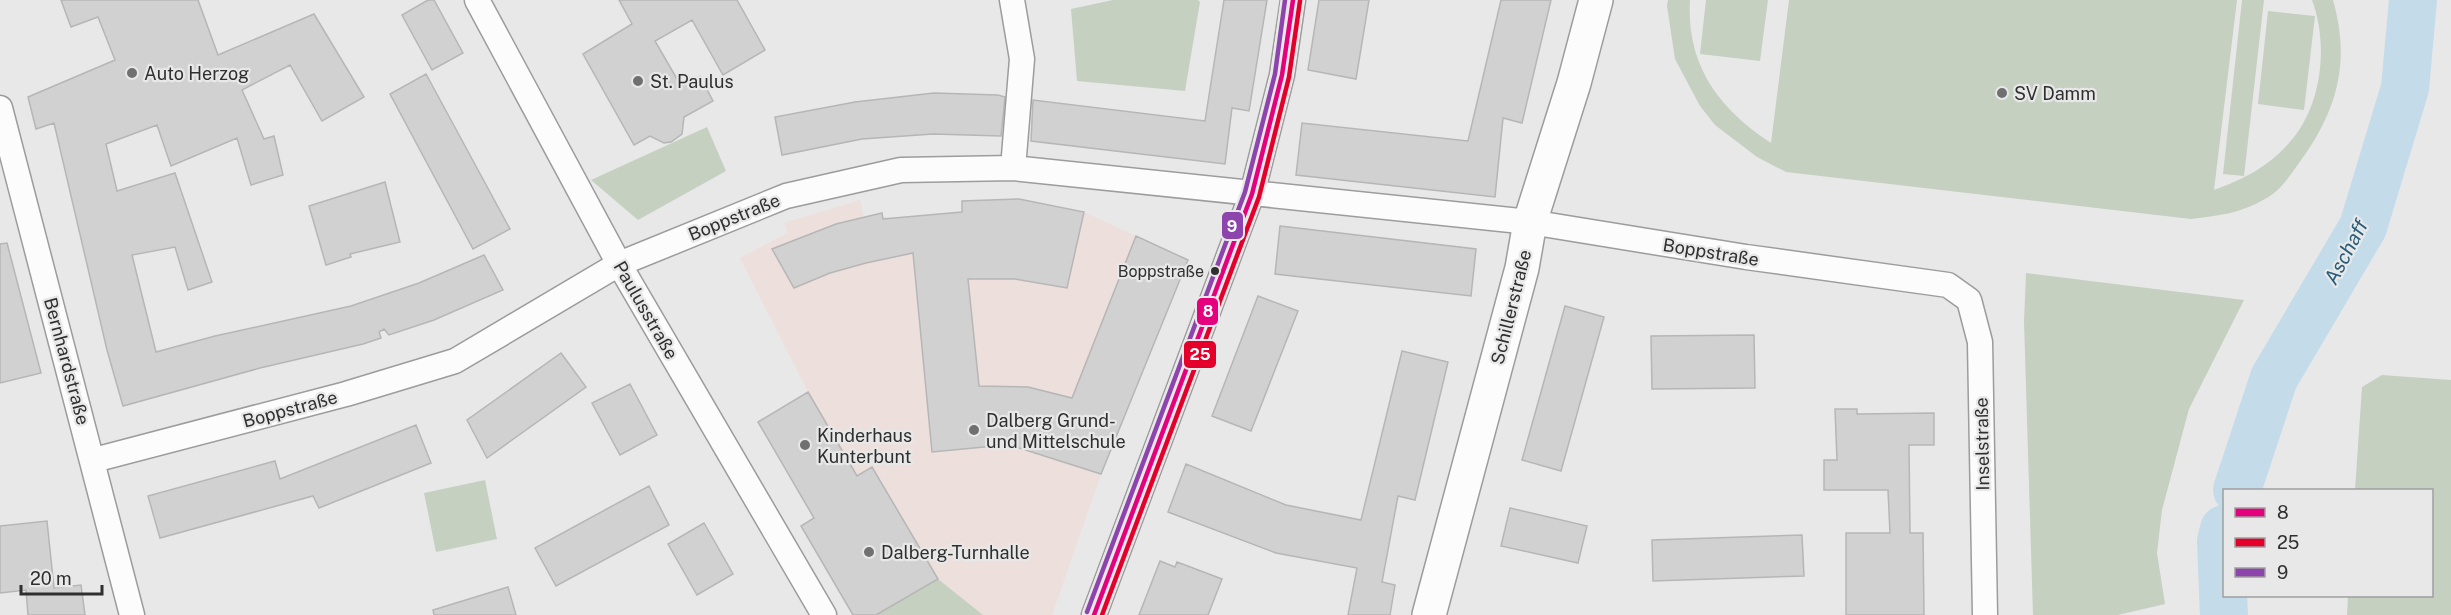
<svg xmlns="http://www.w3.org/2000/svg" width="2451" height="615" font-family="'Public Sans',sans-serif">
<style>
.education{fill:#eddfdb}
.green{fill:#c5d0c1}
.lines{fill:none;stroke-linecap:round;stroke-linejoin:round}
.river{stroke:#c4dbea;stroke-width:48}
.building{fill:#d1d1d1;stroke:#b6b6b6;stroke-width:1.5}
.street-casing{stroke:#9c9c9d;stroke-width:27}
.secondary-casing{stroke:#9c9c9d;stroke-width:36}
.street{stroke:#fcfcfc;stroke-width:24}
.secondary{stroke:#fcfcfc;stroke-width:33}
.bus-1-casing{stroke:#e8e8e9;stroke-width:9}
.bus-2-casing{stroke:#e8e8e9;stroke-width:9}
.bus-3-casing{stroke:#e8e8e9;stroke-width:9}
.bus-1{stroke:#e5007d;stroke-width:4.5}
.bus-2{stroke:#e4002b;stroke-width:4.5}
.bus-3{stroke:#8e44ad;stroke-width:4.5}
.poi-dot{fill:#707070;stroke:#e8e8e9;stroke-width:2}
.bus-dot{fill:#2f2f2f;stroke:#e8e8e9;stroke-width:2}
.labels{text-anchor:middle;dominant-baseline:central;stroke-width:4.5;stroke-linejoin:round;paint-order:stroke}
.bus-label{font-size:16px;fill:#2f2f2f;stroke:#e8e8e9;text-anchor:end}
.poi-label{font-size:18px;fill:#2f2f2f;stroke:#e8e8e9;text-anchor:start}
.street-label{font-size:18px;fill:#2f2f2f;stroke:#e8e8e9}
.water-label{font-size:20px;font-style:italic;fill:#265d7b;stroke:#e8e8e9}
.line-badge{stroke:#e8e8e9;stroke-width:2}
.badge-label{font-size:16px;text-anchor:middle;font-weight:bold;fill:#fff}
</style>
<rect width="100%" height="100%" fill="#e8e8e9"/>
<!-- education -->
<path class="education" d="M1019,199L1084,212L1188,260L1101,474L1052,615H983L938,579L873,467L857,476L808,392L740,258L788,233L784,223L860,200L864,217H910L961,212L962,201Z"/>
<!-- green -->
<path class="green" d="M1113,0H1198L1200,2L1185,91L1077,81L1071,9Z
M1668,0H1690C1686,65 1719,109 1771,143L1789,0H2237L2214,190C2242,180 2268,167 2288,144C2322,108 2329,45 2312,0H2333C2351,62 2337,112 2299,163C2290,176 2279,192 2265,199C2242,213 2217,216 2191,219L1786,172L1757,157L1715,125L1700,106L1675,59L1667,6Z
M1706,0H1768L1760,61L1700,54Z
M2242,0H2264L2244,176L2223,174Z
M2268,11L2315,16L2304,110L2258,104Z
M707,127L726,171L638,220L591,180Z
M2026,273L2244,300L2189,409L2162,510L2157,553L2165,604L2118,615H2033L2024,322Z
M2382,375L2451,380V615H2347L2348,596H2432V490H2355L2362,387Z
M485,480L497,539L436,552L424,493Z
M938,579L983,615H876Z"/>
<g class="lines">
<!-- river -->
<path class="river" d="M2237,490L2274,378L2363,227L2405,88L2413,0
M2224,615L2221,541L2224,529"/>
</g>
<!-- building -->
<path class="building" d="M61,0H198L218,55L314,14L364,97L322,121L290,65L242,90L264,139L274,136L283,175L251,185L237,138L171,166L157,125L106,144L117,191L175,173L212,282L188,290L175,247L132,255L156,352L215,336L351,306L419,283L484,255L503,290L434,320L389,335L384,329L379,332L381,338L363,344L260,368L123,406L107,350L54,123L36,129L28,97L115,60L98,17L71,27Z
M428,0H434L463,53L432,70L402,15Z
M619,0H737L765,50L723,75L692,20L655,41L681,86L700,76L713,101L684,117L682,134L671,142L664,143L650,136L634,145L583,54L632,24Z
M1224,0H1267L1249,111L1232,108L1225,164L1031,141L1033,100L1205,121Z
M1319,0H1369L1356,79L1308,70Z
M1501,0H1551L1522,123L1503,118L1495,197L1296,175L1302,123L1468,141Z
M426,74L510,229L473,249L390,94Z
M934,93L998,95L1005,97L1001,136L933,134L862,139L782,155L775,117L855,102Z
M385,182L400,242L350,254L351,257L326,265L309,206Z
M1019,199L1084,212L1067,288L1015,279H968L979,386L1028,387L1072,398L1136,236L1188,260L1101,474L1016,447H984L932,452L913,253L866,263L830,273L794,288L772,249L836,224L882,213L883,219L962,212V201Z
M1280,226L1476,249L1471,296L1275,274Z
M7,243L41,373L0,383V244Z
M1258,296L1298,311L1251,431L1212,416Z
M1565,306L1604,317L1561,471L1522,460Z
M1754,335L1755,388L1652,389L1651,336Z
M1402,351L1448,362L1415,500L1398,496L1382,582L1395,585L1390,615H1348L1357,568L1276,553L1168,512L1186,464L1286,505L1361,520Z
M561,353L586,387L487,458L467,420Z
M630,384L657,435L620,455L592,403Z
M808,392L857,476L872,467L938,579L876,615H853L801,526L814,518L758,422Z
M1835,409H1857V414L1934,413V445H1909L1910,533H1923L1924,615H1846V533H1890L1888,490H1824V460H1837Z
M416,425L431,463L319,508L313,496L160,538L148,496L275,461L280,479Z
M649,486L669,525L556,586L535,548Z
M1510,508L1587,526L1578,563L1501,546Z
M47,521L54,588L81,585L85,615H28L26,590L0,593V526Z
M704,523L733,574L697,595L668,544Z
M1802,535L1804,576L1653,581L1652,540Z
M1160,561L1175,567L1177,562L1222,579L1208,615H1139Z
M508,587L516,615H434L433,610Z"/>
<g class="lines">
<!-- street casing -->
<g class="street-casing">
<path id="street" d="M477,0L619,264L824,615
M1012,0L1022,59L1013,168
M0,108L132,615
M94,460L346,394L455,361L619,264L786,196L901,170L1013,168L1530,222L1746,257L1948,285L1969,300L1980,342L1985,615
M1094,615L1252,194L1282,75L1293,0"/>
</g>
<!-- secondary casing -->
<g class="secondary-casing">
<path id="secondary" d="M1429,615L1522,268L1530,222L1574,83L1596,0"/>
</g>
<!-- street -->
<use href="#street" class="street"/>
<!-- secondary -->
<use href="#secondary" class="secondary"/>
<!-- bus-1 casing -->
<g class="bus-1-casing">
<path id="bus-1" d="M1094,615L1252,194L1282,75L1293,0"/>
</g>
<!-- bus-2 casing -->
<g class="bus-2-casing">
<path id="bus-2" d="M1102,615L1259,197L1289,77L1300,1"/>
</g>
<!-- bus-3 casing -->
<g class="bus-3-casing">
<path id="bus-3" d="M1087,612L1245,192L1275,74L1285,0"/>
</g>
<!-- bus-1 -->
<use href="#bus-1" class="bus-1"/>
<!-- bus-2 -->
<use href="#bus-2" class="bus-2"/>
<!-- bus-3 -->
<use href="#bus-3" class="bus-3"/>
</g>
<!-- markers -->
<g class="poi-dot">
<circle cx="132" cy="73" r="6"/>
<circle cx="638" cy="81" r="6"/>
<circle cx="2002" cy="93" r="6"/>
<circle cx="974" cy="430" r="6"/>
<circle cx="805" cy="445" r="6"/>
<circle cx="869" cy="552" r="6"/>
</g>
<circle class="bus-dot" cx="1215" cy="271" r="5"/>
<g class="labels">
<!-- bus labels -->
<g class="bus-label">
<text x="1204" y="271">Boppstraße</text>
</g>
<!-- poi labels -->
<g class="poi-label">
<text x="144" y="73">Auto Herzog</text>
<text x="650" y="81">St. Paulus</text>
<text x="2014" y="93">SV Damm</text>
<text x="986" y="420">Dalberg Grund-<tspan x="986" dy="21">und Mittelschule</tspan></text>
<text x="817" y="435">Kinderhaus<tspan x="817" dy="21">Kunterbunt</tspan></text>
<text x="881" y="552">Dalberg-Turnhalle</text>
</g>
<!-- street labels -->
<g class="street-label">
<text transform="translate(734 217) rotate(-22)">Boppstraße</text>
<text transform="translate(1711 252) rotate(9)">Boppstraße</text>
<text transform="translate(1511 307) rotate(-76)">Schillerstraße</text>
<text transform="translate(646 310) rotate(60)">Paulusstraße</text>
<text transform="translate(67 361) rotate(75)">Bernhardstraße</text>
<text transform="translate(290 409) rotate(-15)">Boppstraße</text>
<text transform="translate(1982 444) rotate(-91)">Inselstraße</text>
</g>
<!-- water labels -->
<g class="water-label">
<text transform="translate(2346 252) rotate(-62)">Aschaff</text>
</g>
</g>
<g class="line-badge">
<rect x="1221" y="211" width="23" height="29" rx="6" fill="#8e44ad"/>
<rect x="1196" y="297" width="23" height="29" rx="6" fill="#e5007d"/>
<rect x="1183" y="340" width="34" height="29" rx="6" fill="#e4002b"/>
</g>
<g class="badge-label">
<text x="1232" y="232">9</text>
<text x="1208" y="317">8</text>
<text x="1200" y="360">25</text>
</g>
<!-- legend -->
<rect x="2223" y="489" width="210" height="108" fill="#e8e8e9" stroke="#9e9e9f" stroke-width="1.5"/>
<rect x="2235" y="508" width="30" height="9" fill="#e5007d" stroke="#9e9e9f" stroke-width="1.5"/>
<text x="2277" y="519" font-size="18" fill="#2f2f2f">8</text>
<rect x="2235" y="538" width="30" height="9" fill="#e4002b" stroke="#9e9e9f" stroke-width="1.5"/>
<text x="2277" y="549" font-size="18" fill="#2f2f2f">25</text>
<rect x="2235" y="568" width="30" height="9" fill="#8e44ad" stroke="#9e9e9f" stroke-width="1.5"/>
<text x="2277" y="579" font-size="18" fill="#2f2f2f">9</text>
<!-- scale -->
<path d="M21 585v9h81v-9" fill="none" stroke="#2f2f2f" stroke-width="3"/>
<text x="30" y="585" font-size="18" fill="#2f2f2f" stroke="#e8e8e9" stroke-width="4.5" paint-order="stroke">20 m</text>
</svg>
